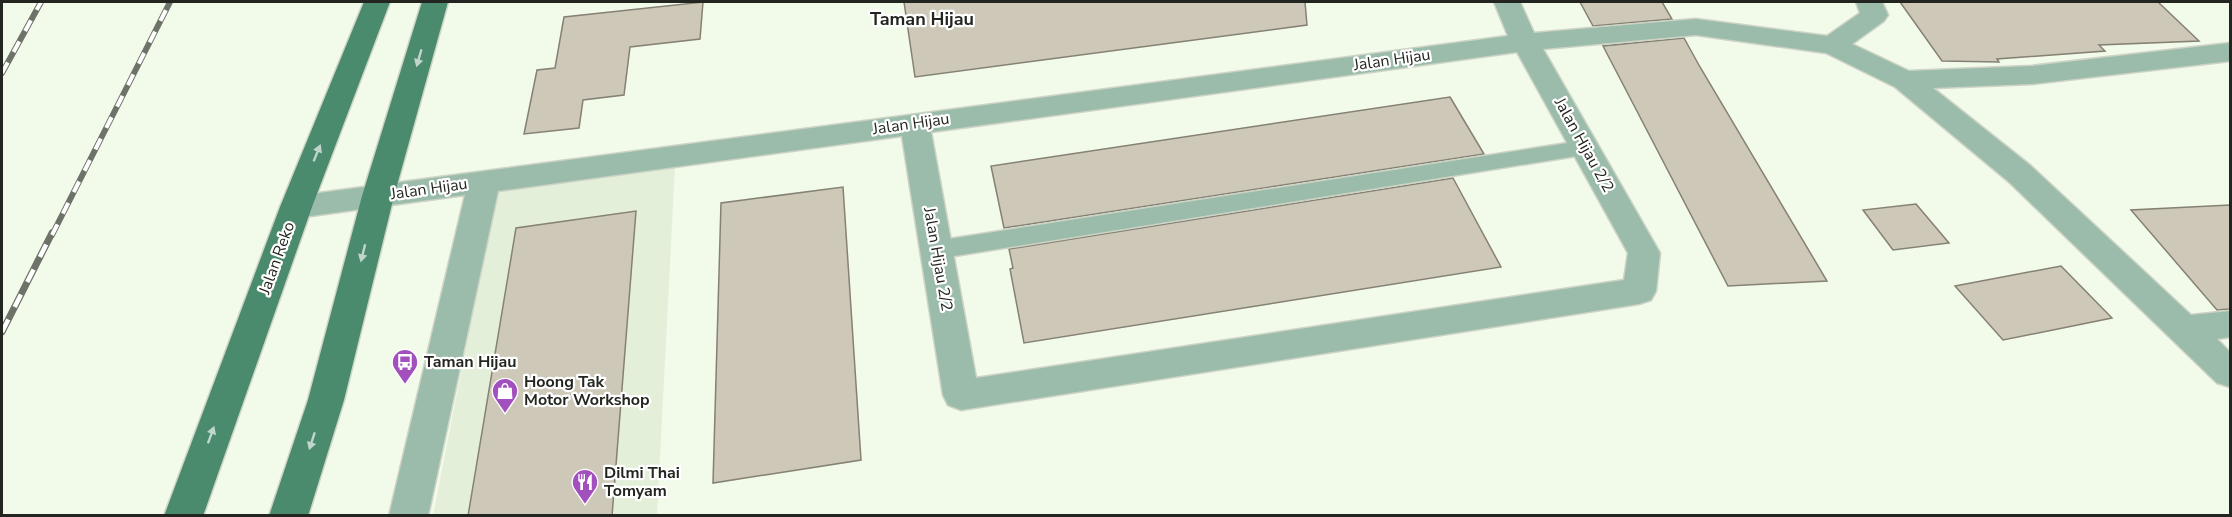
<svg xmlns="http://www.w3.org/2000/svg" width="2232" height="517" font-family="'Nunito Sans',sans-serif">
<style>
.built{fill:#e4efd9}
.building{fill:#cdc8b8;stroke:#858173;stroke-width:1.5}
.lines{fill:none;stroke-linecap:round;stroke-linejoin:round}
.lane-casing{stroke:#cdd4c6;stroke-width:3}
.street-casing{stroke:#cdd4c6;stroke-width:3}
.primary-casing{stroke:#cdd4c6;stroke-width:3}
.lane{fill:#9cbcab;fill-rule:evenodd}
.street{fill:#9cbcab;fill-rule:evenodd}
.primary{fill:#4a8a6d;fill-rule:evenodd}
.rail-far1-casing{stroke:#6e7369;stroke-width:6}
.rail-casing{stroke:#6e7369;stroke-width:7}
.rail-far1{stroke:#fff;stroke-width:4;stroke-dasharray:12;stroke-linecap:butt}
.rail{stroke:#fff;stroke-width:4.5;stroke-dasharray:14;stroke-linecap:butt}
.oneway{fill:#c0d6cc}
.labels{text-anchor:middle;dominant-baseline:central;stroke-width:4.5;stroke-linejoin:round;paint-order:stroke}
.street-label{font-size:16px;fill:#232620;stroke:#fff}
.poi-label{font-size:16px;font-weight:bold;fill:#232620;stroke:#fff;text-anchor:start}
.neighbourhood-label{font-size:18px;font-weight:bold;fill:#232620;stroke:#fff}
</style>
<rect width="100%" height="100%" fill="#f2faea"/>
<!-- built -->
<path class="built" d="M675,167L657,515L433,516L496,192Z"/>
<!-- building -->
<path class="building" d="M703,2L700,39L630,47L624,95L583,100L579,128L524,134L537,70L555,68L564,17Z
M904,2H1305L1307,25L915,77Z
M1580,2H1662L1672,19L1593,26Z
M1900,2H2158L2199,41L2099,45L2105,51L1997,59L1999,62L1942,61Z
M1684,38L1700,67L1827,281L1728,286L1603,46Z
M1450,97L1484,154L1004,228L991,166Z
M1453,178L1501,267L1024,343L1010,269L1013,268L1009,249Z
M843,187L861,460L713,483L721,203Z
M1916,204L1949,243L1893,250L1863,210Z
M2230,205V309L2217,310L2131,210Z
M636,211L612,516H468L516,228Z
M2061,266L2112,318L2003,340L1955,286Z"/>
<g class="lines">
<!-- lane casing -->
<g class="lane-casing">
<path id="lane" d="M1587,140L1595,143L1598,148L1595,153L936,259L928,256L924,250L928,244L936,241Z"/>
</g>
<!-- street casing -->
<g class="street-casing">
<path id="street" d="M1494,2H1520L1534,33L1696,19L1827,36L1860,13L1856,2H1882L1888,15L1884,21L1852,44L1909,71L2031,66L2230,43V61L2031,84L1933,88L2031,166L2191,315L2230,311V337L2217,339L2230,352V387L2217,383L2009,182L1895,87L1826,53L1696,35L1543,49L1660,253L1656,291L1651,300L1639,304L961,410L948,405L943,395L902,136L498,191L428,516H389L465,195L296,218L285,215L280,207L285,199L296,196L1508,36ZM1517,52L1628,253L1624,280L976,378L931,132Z"/>
</g>
<!-- primary casing -->
<g class="primary-casing">
<path id="primary" d="M364,2H390L312,207L203,516H164L280,207Z
M422,2H448L394,196L344,400L308,516H269L308,400L362,196Z"/>
</g>
<!-- lane -->
<use href="#lane" class="lane"/>
<!-- street -->
<use href="#street" class="street"/>
<!-- primary -->
<use href="#primary" class="primary"/>
<!-- rail-far1 casing -->
<g class="rail-far1-casing">
<path id="rail-far1" d="M2,73L41,2
M52,235L170,2"/>
</g>
<!-- rail casing -->
<g class="rail-casing">
<path id="rail" d="M2,332L52,233"/>
</g>
<!-- rail-far1 -->
<use href="#rail-far1" class="rail-far1"/>
<!-- rail -->
<use href="#rail" class="rail"/>
</g>
<!-- one-way arrows -->
<defs><path id="oneway-solid" d="M-6-.8H1V-3.2L6.5 0L1 3.2V.8H-6Z" transform="scale(1.5)"/></defs>
<g class="oneway">
<use href="#oneway-solid" transform="translate(419 58) rotate(106)"/>
<use href="#oneway-solid" transform="translate(317 153) rotate(-68)"/>
<use href="#oneway-solid" transform="translate(363 253) rotate(104)"/>
<use href="#oneway-solid" transform="translate(211 435) rotate(-70)"/>
<use href="#oneway-solid" transform="translate(312 441) rotate(108)"/>
</g>
<!-- icons -->
<defs>
<g id="bus-pin" transform="scale(1.35)"><path d="M0 17L-7.5 6A9.5 9.5 0 1 1 7.5 6Z" fill="#a350bf" stroke="#fff"/><path d="M-5-6H5V4H4V6H2V4H-2V6H-4V4H-5ZM-3.5-4V0h7V-4ZM-3.5 1.2v1.5H-2V1.2ZM2 1.2v1.5H3.5V1.2Z" fill="#fff"/></g>
<g id="shop-pin" transform="scale(1.35)"><path d="M0 17L-7.5 6A9.5 9.5 0 1 1 7.5 6Z" fill="#a350bf" stroke="#fff"/><path d="M-5-2.5h2.3a2.7 3.5 0 0 1 5.4 0H5L5.5 6h-11ZM-1.5-2.5h3a1.5 2.3 0 0 0-3 0Z" fill="#fff"/></g>
<g id="restaurant-pin" transform="scale(1.35)"><path d="M0 17L-7.5 6A9.5 9.5 0 1 1 7.5 6Z" fill="#a350bf" stroke="#fff"/><path d="M-5-6h1v4h1v-4h1v4h1v-4h1v5L-1.5 .5V6h-2V.5L-5-1ZM5-6V6H3V1.5H1.5Q1.5-4 5-6Z" fill="#fff"/></g>
</defs>
<g fill-rule="evenodd">
<use href="#bus-pin" x="405" y="362"/>
<use href="#shop-pin" x="505" y="391"/>
<use href="#restaurant-pin" x="585" y="482"/>
</g>
<g class="labels">
<!-- street labels -->
<g class="street-label">
<text transform="translate(1392 60) rotate(-8)">Jalan Hijau</text>
<text transform="translate(911 124) rotate(-8)">Jalan Hijau</text>
<text transform="translate(1584 145) rotate(61)">Jalan Hijau 2/2</text>
<text transform="translate(429 189) rotate(-8)">Jalan Hijau</text>
<text transform="translate(277 258) rotate(-70)">Jalan Reko</text>
<text transform="translate(938 259) rotate(80)">Jalan Hijau 2/2</text>
</g>
<!-- poi labels -->
<g class="poi-label">
<text x="424" y="362">Taman Hijau</text>
<text x="524" y="382">Hoong Tak<tspan x="524" dy="18">Motor Workshop</tspan></text>
<text x="604" y="473">Dilmi Thai<tspan x="604" dy="18">Tomyam</tspan></text>
</g>
<!-- neighbourhood labels -->
<g class="neighbourhood-label">
<text x="922" y="19">Taman Hijau</text>
</g>
</g>
<!-- border -->
<rect width="2232" height="517" fill="none" stroke="#232620" stroke-width="6"/>
</svg>
